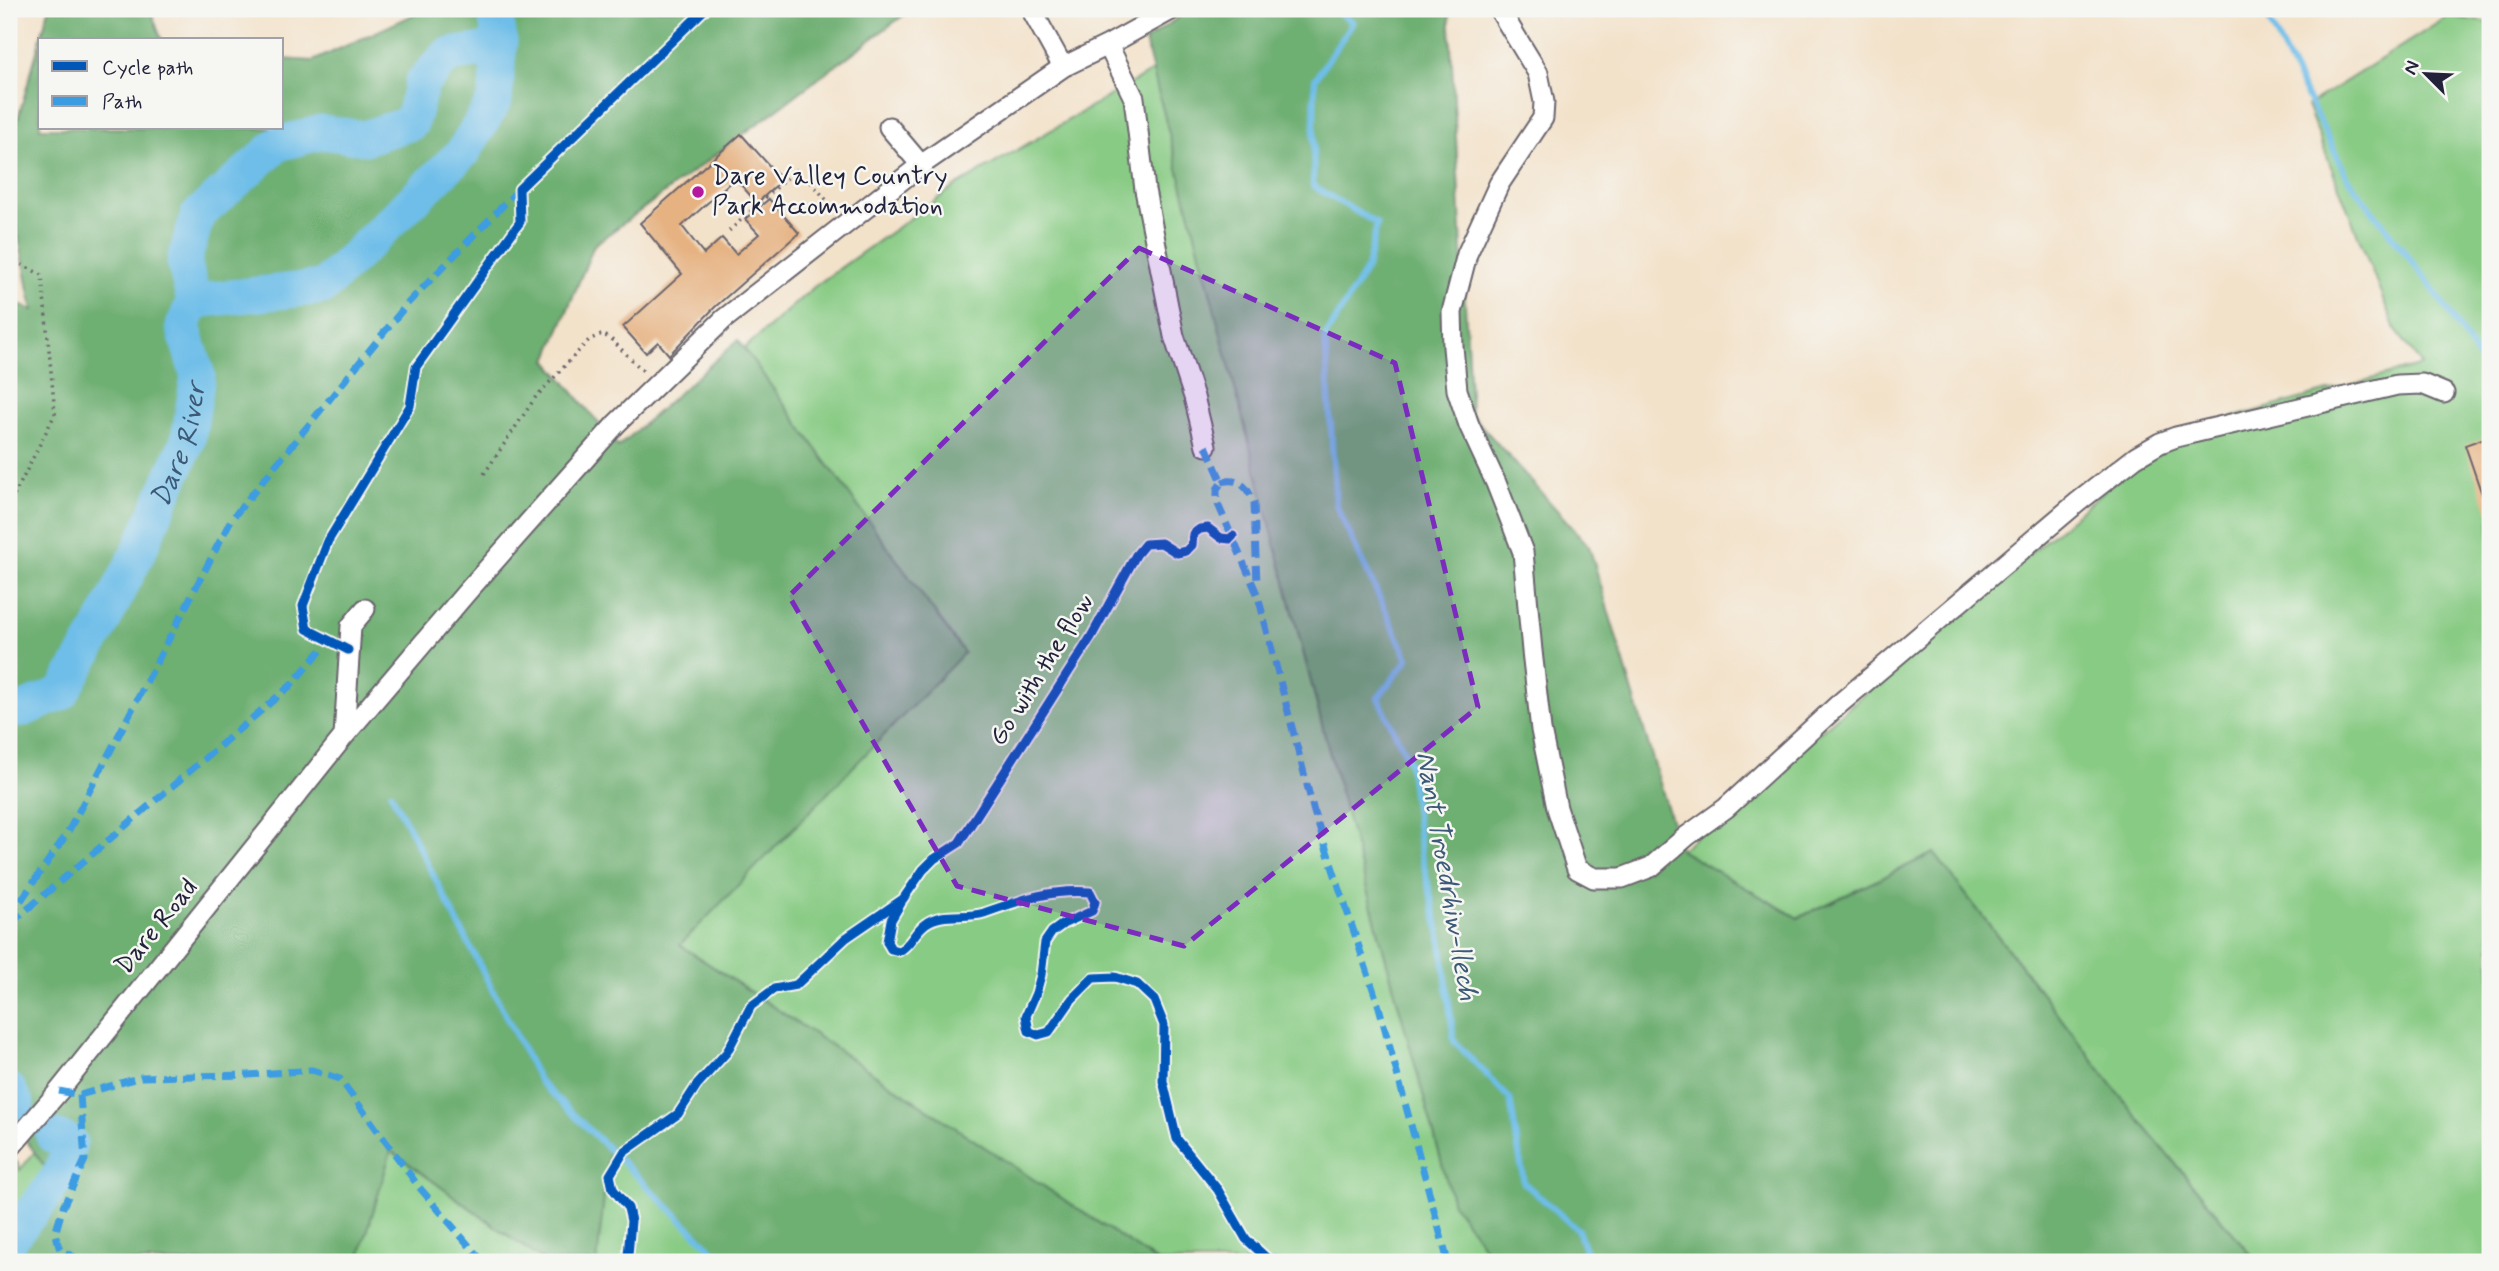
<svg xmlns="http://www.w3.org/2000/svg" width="2499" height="1271" font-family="Mynerve,sans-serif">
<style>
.green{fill:#88cb84;stroke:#557660;stroke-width:2}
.forest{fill:#6eaf72;stroke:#486856;stroke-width:2}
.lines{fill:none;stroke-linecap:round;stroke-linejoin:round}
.stream{stroke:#6ebee9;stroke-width:6}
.river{stroke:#6ebee9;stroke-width:35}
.building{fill:#e6b282}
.minor-casing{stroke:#6b656d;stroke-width:23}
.path{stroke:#6b656d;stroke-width:3.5;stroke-dasharray:2 5;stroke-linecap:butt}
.minor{stroke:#fff;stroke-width:19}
.quiet{stroke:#3c9ce2;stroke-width:7;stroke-dasharray:14 7;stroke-linecap:butt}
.cycleway-casing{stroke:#f6f6f2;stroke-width:13}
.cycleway{stroke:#0057b8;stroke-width:9}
.marked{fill:#7b2cbf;fill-opacity:0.2;stroke:#7b2cbf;stroke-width:5;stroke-dasharray:14 9;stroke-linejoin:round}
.poi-dot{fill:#b5179e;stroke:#f6f6f2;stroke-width:2.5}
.labels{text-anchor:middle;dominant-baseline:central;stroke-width:5;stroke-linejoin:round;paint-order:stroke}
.poi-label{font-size:26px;fill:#22223b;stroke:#f6f6f2;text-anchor:start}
.street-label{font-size:26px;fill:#22223b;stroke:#f6f6f2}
.water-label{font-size:28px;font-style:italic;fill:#3d5978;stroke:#f6f6f2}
</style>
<rect width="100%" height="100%" fill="#f6f6f2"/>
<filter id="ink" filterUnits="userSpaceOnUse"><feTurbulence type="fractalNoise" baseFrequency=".0143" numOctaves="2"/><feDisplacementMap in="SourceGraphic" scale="14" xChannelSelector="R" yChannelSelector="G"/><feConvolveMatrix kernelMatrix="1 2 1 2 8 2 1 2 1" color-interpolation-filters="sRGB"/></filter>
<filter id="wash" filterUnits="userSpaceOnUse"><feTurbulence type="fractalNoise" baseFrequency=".00686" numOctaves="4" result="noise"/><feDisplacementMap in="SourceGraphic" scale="28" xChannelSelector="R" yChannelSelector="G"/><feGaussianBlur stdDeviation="1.57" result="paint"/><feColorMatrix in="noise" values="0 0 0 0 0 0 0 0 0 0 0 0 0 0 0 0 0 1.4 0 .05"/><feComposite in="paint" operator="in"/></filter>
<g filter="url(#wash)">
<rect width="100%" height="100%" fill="#f3e2ca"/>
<!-- green -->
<path class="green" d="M2449,16L2490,23V1262H2257L2139,1120L1934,853L1798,918L1680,850L2170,435L2422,365L2395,329L2307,106Z
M1188,50L1585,1262H9V1173L17,1162L20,1170L319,796L670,414L815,286L954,187Z"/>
<!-- forest -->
<path class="forest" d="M49,9H150L162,40H40V128H282V59L313,61L426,9H912L594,245L547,360L618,447L738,340L964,653L680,945L1158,1262H717L716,1254L609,1150L597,1262H545L391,1151L361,1253L373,1262H9V1222L47,1170L9,1116V301L33,310L9,187V150Z
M1190,9H1449L1471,414L1589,546L1680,850L1798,918L1934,853L2139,1120L2257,1262H1495L1453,1204L1326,740L1145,41Z"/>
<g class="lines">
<!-- stream -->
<path class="stream" d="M1331,9L1353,22L1315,79L1313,186L1377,224L1367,268L1325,337L1336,505L1408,659L1378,698L1409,761L1421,854L1441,940L1454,1041L1510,1099L1524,1183L1578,1230L1589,1262
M2263,9L2349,180L2439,297L2490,377
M391,793L540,1082L725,1262"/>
<!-- river -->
<g class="river">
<path d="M194,301L184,261L198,215L278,144L322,132L364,138L411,123L422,83L448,55L499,48"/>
<path id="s1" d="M9,710L24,709L62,693L99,630L140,549L188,440L198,376L183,326L194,301L323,287L463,152L495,100L500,40L494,9"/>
<path d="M9,1090L17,1105"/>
<path d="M9,1240L41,1201L62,1171L70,1142L53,1136"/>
</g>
</g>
<g id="blocks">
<!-- building -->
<path class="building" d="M741,134L782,180L757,203L735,178L682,226L704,254L722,238L736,254L759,234L745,219L769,199L799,233L715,307L669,355L658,342L646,353L623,327L682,274L640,223Z
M2490,436V512H2488L2465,445Z"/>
</g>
</g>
<g filter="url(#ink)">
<use href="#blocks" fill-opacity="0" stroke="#6b656d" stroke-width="2"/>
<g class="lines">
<!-- minor casing -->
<g class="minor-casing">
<path id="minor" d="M1031,9L1063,67
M1499,9L1538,73L1544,102L1543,118L1499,184L1467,254L1452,312L1453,347L1457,390L1469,425L1496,483L1523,552L1532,651L1541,730L1557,808L1577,869L1594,878H1622L1651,867L1687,836L1726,808L1838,705L2078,502L2136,457L2160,443L2176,437L2397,385L2422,384L2444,393
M1108,45L1134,98L1145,190L1174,336L1194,397L1206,446
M889,127L921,165
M344,736L351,626L365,609
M9,1149L59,1091L344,736L466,593L616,424L724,319L921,165L1063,67L1108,45L1173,9"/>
</g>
<!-- path -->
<path class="path" d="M811,182L835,210
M729,231L797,169
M9,258L42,275L55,414L9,506
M484,474L535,398L589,340L602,334L611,339L643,371"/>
<!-- minor -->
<use href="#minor" class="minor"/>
<!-- quiet -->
<path class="quiet" d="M1206,446L1222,482L1217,489V502L1258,596L1314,812L1379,1007L1448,1262
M1222,482C1239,477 1248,487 1254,503L1257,584
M9,918L68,832L231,520L408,303L519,189
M11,923L290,686L330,640
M59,1091L80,1095L141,1077L248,1075L312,1070L340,1079L419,1187L483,1262
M80,1095L85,1160L63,1207L55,1234L60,1250L85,1262"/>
<!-- cycleway casing -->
<g class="cycleway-casing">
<path id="cycleway" d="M348,650L307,629L303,606L328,541L410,406L416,367L520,222L519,189L705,9
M901,903L891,920L887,942L891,949L899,951C911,945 914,932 925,924C942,911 965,919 984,913C1021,900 1050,889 1090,892L1095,902L1092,911L1063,924L1052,932L1045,942L1041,975L1036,993L1026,1016L1029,1031L1038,1035L1049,1032L1072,999L1093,978L1115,977L1137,984L1154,1000L1164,1025L1163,1081L1177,1139L1218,1190L1246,1239L1271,1262
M624,1262L628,1255L631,1221L628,1208L613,1189L610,1175L624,1152L678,1114L697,1085L727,1052L751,1006L774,989L796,985L846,938L903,899L923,870L934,859L959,843L1091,637L1136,555L1145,544L1161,543L1177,553L1186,551L1192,545L1193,534L1200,529L1208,528L1221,538L1230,539L1233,536"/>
</g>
<!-- cycleway -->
<use href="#cycleway" class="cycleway"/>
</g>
</g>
<!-- marked area -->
<path class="marked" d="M1139,248L1395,363L1478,707L1184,946L957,886L789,596Z"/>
<!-- markers -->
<circle class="poi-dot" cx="698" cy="192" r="7"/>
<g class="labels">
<!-- poi labels -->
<g class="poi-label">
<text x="712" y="177">Dare Valley Country<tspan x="712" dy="30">Park Accommodation</tspan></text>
</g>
<!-- street labels -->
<g class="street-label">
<text transform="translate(1042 670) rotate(-58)">Go with the flow</text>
<text transform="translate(157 927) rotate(-51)">Dare Road</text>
</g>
<!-- water labels -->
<g class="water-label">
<text stroke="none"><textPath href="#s1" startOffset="332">Dare River</textPath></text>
<text transform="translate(1446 876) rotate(80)">Nant Troedrhiw-llech</text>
</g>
</g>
<!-- margin -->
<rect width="2499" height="1271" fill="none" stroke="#f6f6f2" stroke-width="35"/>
<!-- legend -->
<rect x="38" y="38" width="245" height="91" fill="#f6f6f2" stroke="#a1a1a9" stroke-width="2"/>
<rect x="52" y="61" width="35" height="10" fill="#0057b8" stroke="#a1a1a9" stroke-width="2"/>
<text x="102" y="74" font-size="21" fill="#22223b">Cycle path</text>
<rect x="52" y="96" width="35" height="10" fill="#3c9ce2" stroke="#a1a1a9" stroke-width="2"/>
<text x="102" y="108" font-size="21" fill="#22223b">Path</text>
<!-- north arrow -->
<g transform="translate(2426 74) rotate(294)" stroke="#f6f6f2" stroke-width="5" paint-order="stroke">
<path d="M0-5L12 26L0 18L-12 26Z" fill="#22223b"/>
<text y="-10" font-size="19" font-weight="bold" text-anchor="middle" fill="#22223b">N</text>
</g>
</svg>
